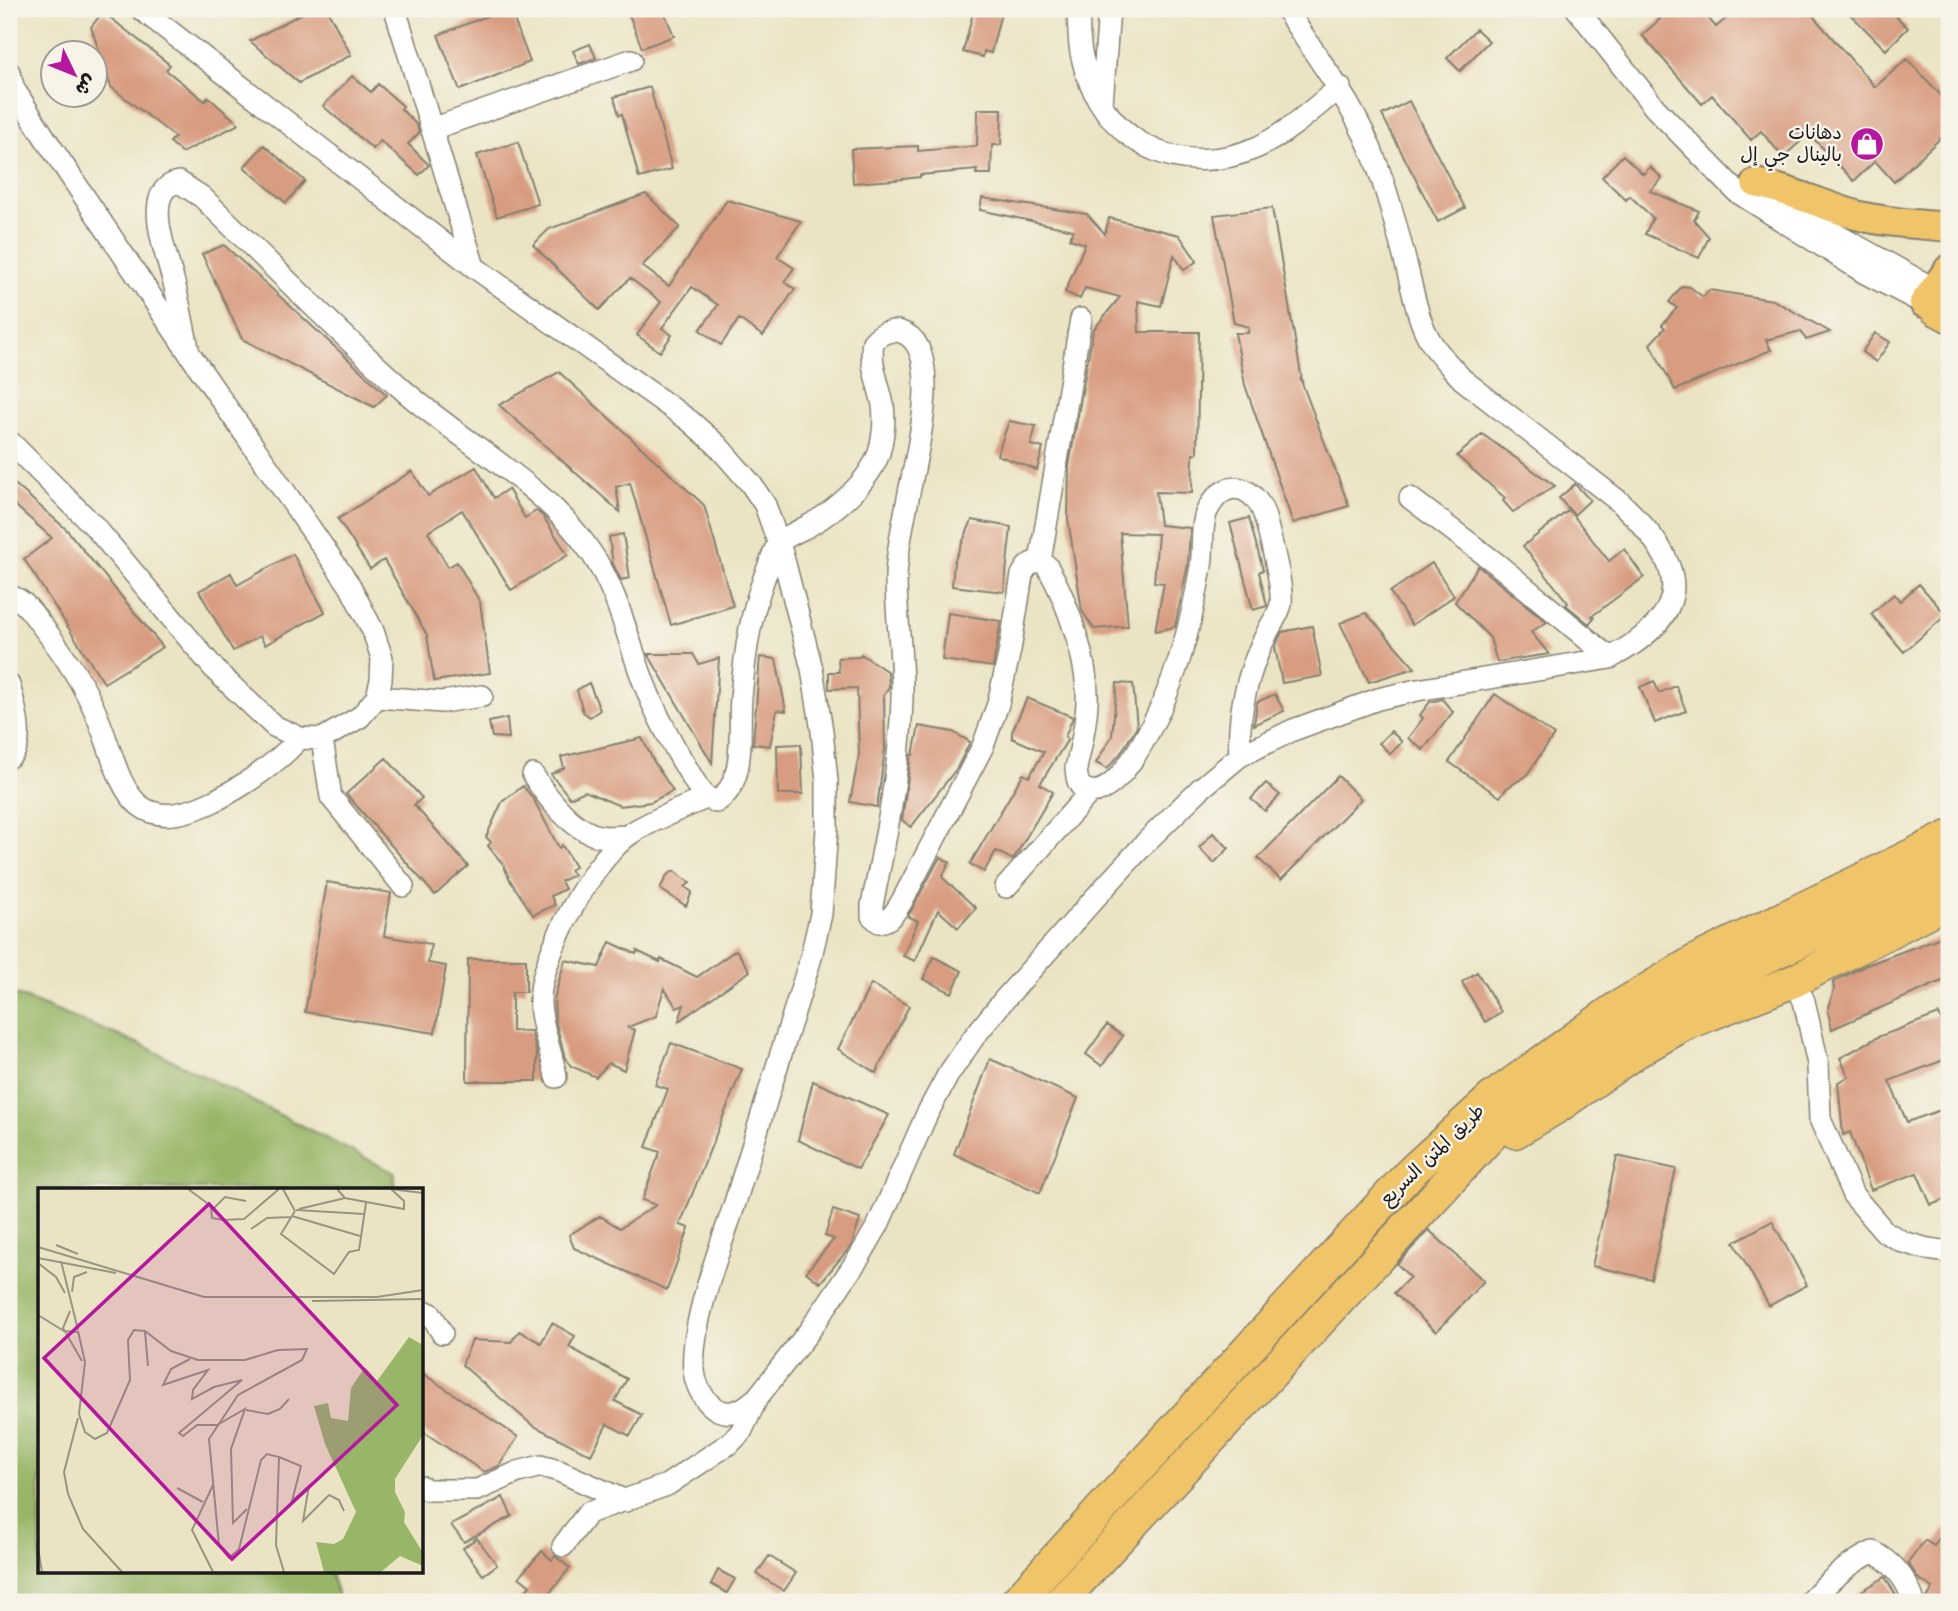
<svg xmlns="http://www.w3.org/2000/svg" width="1958" height="1611" font-family="'Comic Neue','Playpen Sans Arabic',sans-serif">
<style>
.forest{fill:#98b668;stroke:#5a6942;stroke-width:2}
.building{fill:#d89c80}
.lines{fill:none;stroke-linecap:round;stroke-linejoin:round}
.minor-casing{stroke:#848070;stroke-width:24}
.major-casing{stroke:#848070;stroke-width:32}
.highway-casing{stroke:#848070;stroke-width:35}
.minor{stroke:#fff;stroke-width:21}
.major{stroke:#f0c469;stroke-width:28}
.highway{stroke:#f0c469;stroke-width:32}
.labels{text-anchor:middle;dominant-baseline:central;stroke-width:5;stroke-linejoin:round;paint-order:stroke}
.poi-label{font-size:19px;fill:#1c1c1c;stroke:#f7f3e8;text-anchor:end}
.street-label{font-size:19px;fill:#1c1c1c;stroke:#f7f3e8}
.inset-road{fill:none;stroke:#989481;stroke-width:2}
.view{fill:#b5179e;fill-opacity:0.15;stroke:#b5179e;stroke-width:3.5}
.inset-edge{fill:none;stroke:#1c1c1c;stroke-width:3.5}
</style>
<rect width="100%" height="100%" fill="#f7f3e8"/>
<filter id="ink" filterUnits="userSpaceOnUse"><feTurbulence type="fractalNoise" baseFrequency=".0143" numOctaves="2"/><feDisplacementMap in="SourceGraphic" scale="14" xChannelSelector="R" yChannelSelector="G"/><feConvolveMatrix kernelMatrix="1 2 1 2 8 2 1 2 1" color-interpolation-filters="sRGB"/></filter>
<filter id="wash" filterUnits="userSpaceOnUse"><feTurbulence type="fractalNoise" baseFrequency=".00686" numOctaves="4" result="noise"/><feDisplacementMap in="SourceGraphic" scale="28" xChannelSelector="R" yChannelSelector="G"/><feGaussianBlur stdDeviation="1.57" result="paint"/><feColorMatrix in="noise" values="0 0 0 0 0 0 0 0 0 0 0 0 0 0 0 0 0 1.4 0 .05"/><feComposite in="paint" operator="in"/></filter>
<g filter="url(#wash)">
<rect width="100%" height="100%" fill="#ebe4c4"/>
<!-- forest -->
<path class="forest" d="M9,992L144,1046L395,1173L394,1189H40V1571H330L340,1602H9Z"/>
<g id="blocks">
<!-- building -->
<path class="building" d="M310,9H327L351,55L299,83L250,41Z
M505,9H510L530,62L460,90L438,35Z
M627,9H663L674,36L642,48Z
M974,9H1002L991,53L984,51L983,57L963,52Z
M1651,9H1700L1716,27L1737,9H1807L1875,87L1907,59L1949,104V130L1894,182L1875,161L1854,181L1809,134L1783,157L1761,131L1751,140L1712,95L1702,104L1642,35L1660,19Z
M1845,9H1889L1908,28L1886,50Z
M103,12L170,65L166,70L205,101L208,97L239,124L182,153L170,142L175,137L111,87L91,27Z
M1476,29L1489,41L1460,71L1447,58Z
M590,44L596,58L579,64L573,51Z
M352,76L371,92L378,84L403,106L401,109L417,125L419,133L408,144L429,165L419,175L380,141L373,149L323,106Z
M650,87L672,169L639,178L622,114L619,115L614,97Z
M1409,101L1465,208L1438,222L1382,115Z
M978,109H1002L1001,145H992L991,174H976L977,170L920,175V177L895,180L853,183L851,149L918,146V151L977,146Z
M518,142L538,204L497,217L477,155Z
M264,145L305,181L286,203L244,167Z
M1623,155L1643,174L1650,167L1662,178L1650,191L1699,211L1694,220L1709,237L1699,258L1645,234L1653,218L1630,196L1626,200L1602,177Z
M646,194L680,227L642,266L669,286L727,200L801,221L777,257L794,268L784,282L795,289L763,336L739,319L721,345L700,330L718,305L692,287L662,328L672,335L660,352L637,335L661,302L630,278L599,310L533,245L549,229Z
M982,198L1087,214L1105,234L1109,218L1179,235L1197,261L1184,270L1174,255L1161,306L1138,301L1139,332H1199L1197,454H1193L1192,493L1156,492L1160,525L1190,528L1188,564L1175,627L1155,631L1164,583L1154,582L1158,534L1120,533L1128,626L1094,629L1082,611L1068,519L1069,466L1093,330L1120,297L1085,288L1080,299L1065,292L1085,244L1070,239L1073,230L980,210Z
M1272,208L1302,380L1300,378L1349,506L1293,523L1245,385L1235,333H1248L1249,327L1234,323L1214,215Z
M224,245L387,395L374,407L242,339L202,254Z
M1682,286L1690,287L1703,297L1709,290L1773,300L1830,332L1806,340L1801,331L1766,340L1771,350L1675,390L1650,344L1665,328L1662,325L1677,308L1669,302Z
M1875,333L1890,342L1876,362L1862,352Z
M559,372L704,505L733,606L671,625L630,483L616,487L620,512L499,405Z
M1009,421L1036,426L1031,445L1043,448L1037,470L997,455Z
M1482,434L1555,486L1513,512L1503,501L1505,498L1457,456Z
M476,467L494,498L508,489L525,518L536,511L542,515L568,555L511,590L462,510L428,532L448,567L457,562L480,602L490,673L434,681L427,635L384,560L370,569L338,519L412,471L428,496Z
M9,479L66,529L163,647L104,683L24,559L52,538L9,500Z
M1575,484L1590,500L1574,515L1559,498Z
M1569,510L1609,561L1624,549L1644,577L1592,616L1594,618L1589,624L1566,605L1568,603L1523,546Z
M1249,518L1263,570L1259,572L1267,606L1253,610L1230,523Z
M972,520L1011,527L1004,592L952,586L954,562Z
M623,534L630,578L621,580L613,564L609,537Z
M293,554L325,612L265,645L260,636L233,651L199,591L231,573L237,585Z
M1432,563L1454,596L1412,625L1390,592Z
M1478,566L1547,622L1531,632L1549,654L1497,662L1490,638L1455,602Z
M1919,584L1946,615L1904,652L1871,614L1894,594L1900,601Z
M948,613L1001,621L993,667L942,660Z
M1366,613L1385,634L1415,668L1369,682L1340,623Z
M1312,626L1322,676L1282,683L1275,647L1280,636L1282,632Z
M648,654H693L699,664L719,658L712,763Z
M861,654L888,672L889,687L884,695L885,749L877,807L850,802L859,755L857,688L829,689V672H839L838,658L859,657Z
M760,657L776,659L786,711L777,710L770,746L753,744Z
M1654,681L1659,693L1676,686L1686,711L1655,723L1640,687Z
M589,683L600,710L590,717L583,712L577,690Z
M1117,683L1133,684L1137,727L1120,754L1107,769L1096,763L1112,736Z
M1275,694L1284,711L1254,725L1257,702Z
M1495,694L1554,735L1526,776L1507,788L1500,797L1449,762Z
M1027,698L1073,717L1065,737L1068,739L1040,784L1053,792L1013,860L996,851L984,872L970,864L1023,774L1029,777L1044,752L1012,738V732Z
M1442,699L1453,712L1423,750L1408,738L1423,718L1420,715L1430,702Z
M507,718L509,738L492,737L489,722Z
M919,726L953,732L970,742L957,768L911,827L902,820L911,755H913Z
M1391,731L1402,742L1390,754L1379,743Z
M642,738L653,760L673,791L651,802L620,806L585,791L570,798L551,774L564,768L561,757Z
M801,744L803,794H778L777,745Z
M386,758L422,798L414,805L468,866L435,895L346,794Z
M1338,776L1361,799L1281,880L1258,858Z
M1266,783L1280,795L1265,811L1251,799Z
M523,786L534,800L559,848L562,845L575,867L570,870L574,875L561,881L565,889L551,896L555,905L533,915L510,880L503,864L488,846L491,842L486,837L502,802Z
M1213,833L1229,848L1214,863L1199,848Z
M940,857L950,862L942,877L976,908L958,928L938,910L915,961L903,956L918,921L908,916Z
M674,871L690,883L685,887L692,892L686,906L660,889L667,875Z
M327,882L391,893L384,936L431,944L428,963L446,966L435,1033L305,1012Z
M1949,934V978L1832,1029L1828,1012L1834,989L1833,982L1864,966Z
M610,942L636,954L637,951L660,962L661,959L697,977L736,950L750,971L679,1021L684,1005L677,1008L664,988L656,1016L628,1027L635,1030L624,1070L609,1063L596,1077L571,1066L565,1058L555,1019L554,999L565,960L599,967Z
M934,957L962,971L952,993L923,979Z
M468,959H526V992H512V1031H531L537,1054V1081H467Z
M1477,972L1501,1012L1485,1022L1462,982Z
M871,984L909,1006L876,1073L838,1049Z
M1939,1014L1949,1041V1058L1889,1081L1907,1122L1949,1107V1198L1931,1205L1917,1173L1871,1190L1850,1132L1843,1135L1838,1082L1849,1077L1840,1058L1878,1037Z
M1107,1025L1123,1036L1102,1066L1086,1054Z
M671,1043L742,1069L680,1225L689,1228L667,1290L574,1248L569,1235L600,1216L620,1228L656,1205L642,1200L660,1152L646,1147L668,1089L655,1085Z
M990,1059L1078,1098L1040,1193L954,1154Z
M813,1081L889,1115L858,1169L798,1140Z
M1617,1156L1676,1169L1651,1279L1592,1266Z
M833,1210L860,1219L851,1246L820,1283L806,1272L834,1239L825,1236Z
M1772,1221L1807,1285L1769,1306L1734,1242Z
M1429,1230L1484,1281L1436,1332L1394,1293L1410,1277L1397,1264Z
M552,1323L575,1336L569,1347L627,1379L615,1401L642,1415L630,1436L607,1424L591,1455L532,1425L462,1365L472,1340L511,1342L519,1331L541,1343Z
M422,1373L518,1437L499,1466L484,1472L422,1431Z
M503,1497L512,1516L464,1542L451,1525Z
M1949,1524V1600L1945,1602H1927V1598L1933,1588L1918,1578L1908,1563L1925,1540L1934,1546Z
M477,1538L497,1565L483,1575L463,1548Z
M542,1551L552,1560L555,1556L570,1568L542,1602H517L530,1586L519,1577Z
M769,1556L796,1573L784,1591L757,1574Z
M718,1570L735,1579L727,1593L711,1584Z
M1885,1577L1900,1602H1843Z"/>
</g>
</g>
<g filter="url(#ink)">
<use href="#blocks" fill-opacity="0" stroke="#848070" stroke-width="2"/>
<g class="lines">
<!-- minor casing -->
<g class="minor-casing">
<path id="minor" d="M141,9L474,267L690,421L717,445L751,484L765,505L783,556L812,669L822,731L827,781V829L821,914L810,961C784,1043 759,1124 734,1206C719,1251 690,1325 694,1371C696,1391 714,1421 739,1410C745,1408 751,1402 757,1398
M395,9L474,267
M1078,9C1079,24 1078,41 1082,57C1100,141 1179,182 1258,147C1288,133 1314,108 1340,87
M1577,9L1655,108L1737,192L1865,273L1935,309
M9,72L14,89L45,138L189,353L350,586L373,631L382,658L381,680L377,697L360,717L322,739L300,738L274,726L217,672L95,527L9,441
M1102,104L1109,9
M432,129L631,60
M1775,194L1837,235L1947,296
M189,353C184,330 180,306 174,283C168,259 139,189 179,182L202,197C268,261 332,327 401,388C463,444 545,483 592,554C616,589 626,632 640,672C651,704 668,737 686,767C694,780 700,796 716,802C748,783 738,730 741,698C745,651 751,607 770,563C772,557 775,549 778,544C785,536 801,530 810,525C836,510 869,482 879,453C883,438 885,420 883,405C879,384 869,363 873,342C880,334 890,329 901,332C946,346 915,461 909,493C904,520 897,549 896,577C896,618 903,658 902,699C900,768 886,838 872,905V916L879,922C891,921 896,911 902,901L983,746L998,704L1010,650L1022,575C1026,567 1030,562 1040,561L1047,566C1067,600 1089,663 1087,703C1086,725 1081,747 1076,768C1077,777 1077,787 1087,790C1111,800 1139,750 1148,733C1176,682 1192,623 1201,566C1204,549 1200,523 1208,509C1227,474 1258,487 1266,521C1271,542 1283,584 1281,604C1279,614 1271,624 1267,633C1248,670 1237,714 1240,756
M1410,498L1497,564L1610,658
M1040,561L1081,319
M9,596C26,600 33,615 43,627C63,653 81,679 94,709C122,770 121,846 214,801C247,784 275,765 300,738
M9,685C14,703 27,745 9,757
M377,697L442,702L482,696
M322,739L331,797L403,886
M533,775C547,797 572,830 599,836C607,838 618,836 627,836
M1006,887L1090,792
M1794,981L1804,1001L1818,1064L1820,1119L1853,1195L1885,1232L1903,1242L1928,1249L1949,1252
M556,1077C552,1052 541,1028 540,1003C538,959 595,854 633,832C655,819 682,808 706,798
M422,1310L431,1314L442,1333
M422,1487L427,1490H477L518,1472L541,1466L559,1471L626,1501
M563,1546L588,1513L667,1485L730,1443L741,1432L757,1398L810,1330L860,1256L878,1225L927,1114L948,1075L974,1037L1003,1001L1094,899L1147,841L1200,789L1240,756L1293,730L1378,699L1417,690L1610,658C1698,611 1686,565 1621,503L1462,379C1451,367 1440,356 1431,342C1418,321 1414,296 1408,272C1399,236 1390,200 1377,165C1355,104 1319,62 1286,9
M1809,1602C1827,1583 1848,1563 1873,1552C1895,1563 1907,1580 1914,1602"/>
</g>
<!-- major casing -->
<g class="major-casing">
<path id="major" d="M1756,183C1791,190 1822,205 1856,215C1886,223 1918,224 1949,227
M1924,303L1949,269"/>
</g>
<!-- highway casing -->
<g class="highway-casing">
<path id="highway" d="M1936,309L1949,316
M1515,1132L1559,1106L1636,1052L1683,1025L1794,981L1949,901
M1016,1602L1410,1173L1492,1098L1615,1009L1697,960L1949,837
M1060,1602L1498,1128L1546,1087L1611,1040L1693,991L1949,872"/>
</g>
<!-- minor -->
<use href="#minor" class="minor"/>
<!-- major -->
<use href="#major" class="major"/>
<!-- highway -->
<use href="#highway" class="highway"/>
</g>
</g>
<!-- icons -->
<defs>
<g id="shop-disc" transform="scale(1.75)"><circle r="9.5" fill="#b5179e" stroke="#f7f3e8"/><path d="M-5-2.5h2.3a2.7 3.5 0 0 1 5.4 0H5L5.5 6h-11ZM-1.5-2.5h3a1.5 2.3 0 0 0-3 0Z" fill="#fff"/></g>
</defs>
<g fill-rule="evenodd">
<use href="#shop-disc" x="1867" y="144"/>
</g>
<g class="labels">
<!-- poi labels -->
<g class="poi-label">
<text x="1842" y="133">دهانات<tspan x="1842" dy="22">بالينال جي إل</tspan></text>
</g>
<!-- street labels -->
<g class="street-label">
<text transform="translate(1432 1155) rotate(-44)">طريق المتن السريع</text>
</g>
</g>
<!-- overview -->
<g transform="translate(38 1188)">
<rect width="385" height="385" fill="#ebe4c4"/>
<path d="M371,149L385,157V247L357,291V304L367,324L366,334L385,365V378L362,368L343,384H286L278,354L296,356L305,351L318,324L287,256L276,218L290,215L293,230L310,233L313,200L327,179L339,193Z" fill="#98b668"/>
<path class="inset-road" d="M150,1L173,18L174,30L185,32L206,31L241,1M245,1L257,23M299,1L307,10L366,21V13L353,1M353,1L385,5M175,21L187,9L208,13M261,21L307,10M258,22L326,26M257,23L243,46L296,86L311,64L321,62L328,15M254,28L322,48M213,41L229,30L253,29M18,57L40,66M0,59L166,109H339L385,102M0,70L78,85M23,73L40,142M0,75L18,89L27,105M34,104L36,89L49,84M274,113L385,111M32,123L25,140L44,173M0,127L26,143L40,144M40,143L47,174L41,226L47,244L57,251L69,245L92,192L90,152L96,142L107,143L133,163L160,172H207L240,162L269,161L264,172L200,207L171,251L181,357L191,370L201,361L223,272L229,266L241,269L238,357L246,384M107,144L110,178M152,171L133,181L125,197L170,182L155,202L154,211L176,199L204,192L141,245L145,248L159,237H179L207,221L193,261L195,335L209,321M208,222L230,226L242,221L251,211M40,230L26,284L30,306L45,341L84,384M241,269L263,278L254,313L271,298L265,333L291,307L301,312L306,323M139,300L165,314M0,330V354M0,360L4,384M175,384L154,342L175,297"/>
<path class="view" d="M171,16L359,217L194,371L6,170Z"/>
<rect width="385" height="385" class="inset-edge"/>
</g>
<!-- margin -->
<rect width="1958" height="1611" fill="none" stroke="#f7f3e8" stroke-width="35"/>
<!-- north arrow -->
<g transform="translate(74 74) rotate(133)"><circle r="33" fill="#f7f3e8" stroke="#9f9d96" stroke-width="2"/>
<path d="M0-5L12 26L0 18L-12 26Z" fill="#b5179e"/>
<text y="-10" font-size="19" font-weight="bold" text-anchor="middle" fill="#1c1c1c">ش</text>
</g>
</svg>
